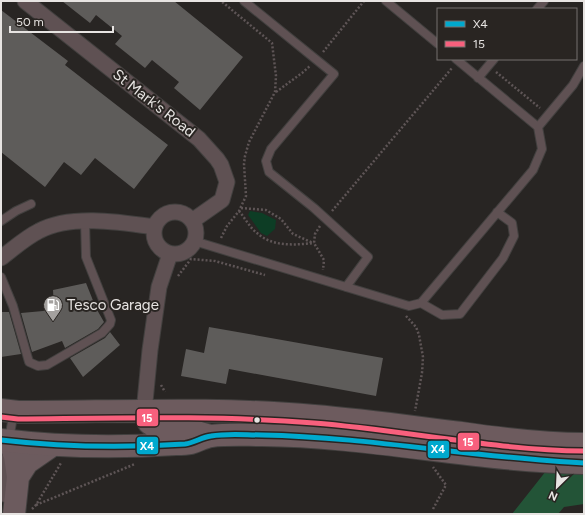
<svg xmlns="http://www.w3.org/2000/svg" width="585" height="515" font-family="Figtree,sans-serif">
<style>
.green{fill:#0d3d25}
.forest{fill:#235437}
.building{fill:#5e5c5a}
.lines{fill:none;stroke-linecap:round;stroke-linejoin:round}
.service-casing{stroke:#42403f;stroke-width:10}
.minor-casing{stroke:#42403f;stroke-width:17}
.secondary-casing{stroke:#42403f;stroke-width:24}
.trunk-casing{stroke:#42403f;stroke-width:24}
.path{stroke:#5e5556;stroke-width:2.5;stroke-dasharray:2 2;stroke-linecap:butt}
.service{stroke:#5f5153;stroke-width:8}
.minor{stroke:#5f5153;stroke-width:15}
.secondary{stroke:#6c5b5e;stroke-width:22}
.trunk{stroke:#6d5b5e;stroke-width:22}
.bus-1-casing{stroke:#292522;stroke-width:8}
.bus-2-casing{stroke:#292522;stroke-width:8}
.bus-1{stroke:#00a9ce;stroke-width:5}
.bus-2{stroke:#f8607d;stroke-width:5}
.bus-dot{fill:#e7e4e2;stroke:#292522;stroke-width:1.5}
.labels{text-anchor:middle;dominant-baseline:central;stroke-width:4;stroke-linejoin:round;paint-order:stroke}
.street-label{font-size:15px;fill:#e7e4e2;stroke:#292522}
.poi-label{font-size:15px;fill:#e7e4e2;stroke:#292522;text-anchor:start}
.line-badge{stroke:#292522;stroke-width:1.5}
.badge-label{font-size:11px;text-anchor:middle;font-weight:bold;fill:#fff}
</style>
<rect width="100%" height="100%" fill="#282523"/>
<!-- green -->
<path class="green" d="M250,211L262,213L276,220L275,229L267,236L261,233L248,215Z"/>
<!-- forest -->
<path class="forest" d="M546,471H584V504L564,507L558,514H512Z"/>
<!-- building -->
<path class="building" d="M62,1H174L243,57L200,110L174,88L179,82L152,60L145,68L115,44L122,36L96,15L90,23Z
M1,10L68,61L65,65L168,145L134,189L95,158L81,175L64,162L45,187L1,152Z
M86,283L96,308L104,322L98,329L65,348L62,341L32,352L21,313L43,311L54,308L53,290Z
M1,312H9L21,354L1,357Z
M209,327L383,358L376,396L229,369L226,384L181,376L186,349L204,353Z
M110,332L120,345L83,377L70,358L105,338Z"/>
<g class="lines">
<!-- service casing -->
<g class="service-casing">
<path id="service" d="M244,1L334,74L271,149L266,161L269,172L314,208L368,257L346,287
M386,1L438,44
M537,9L544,1
M478,78L494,59
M538,127L573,85L584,66
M1,221L16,211L31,204
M194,241L409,306L421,303L533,170L542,149L538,127L456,59
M1,277L13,306L29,362L38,366L47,365L102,333L110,324L111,320L86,257L85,221
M421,303L442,315L460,314L503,258L514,236L512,223L497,212
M9,440L12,422L17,413
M5,498L6,457"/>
</g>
<!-- minor casing -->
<g class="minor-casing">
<path id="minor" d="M25,1L199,139L217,159L221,165L227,182L222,200L192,221
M154 233a21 21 0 1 1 42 0a21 21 0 1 1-42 0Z
M1,258C13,249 25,238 39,231C70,214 120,222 155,227
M144,412L150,350L159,287L170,254"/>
</g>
<!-- secondary casing -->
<g class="secondary-casing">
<path id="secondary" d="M9,441L15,456L18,477L14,514
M18,477L27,463L53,445"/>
</g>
<!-- trunk casing -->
<g class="trunk-casing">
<path id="trunk" d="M1,410L18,412C116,412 217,407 314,416C363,420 412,427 461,433C502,439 543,444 584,444
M144,412L149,423L157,428L190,430L207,435
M1,440C59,447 117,448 176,444C181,444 186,444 191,443C198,441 204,437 211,436C227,434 245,435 262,435C370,436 476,461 584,463"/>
</g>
<!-- path -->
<path class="path" d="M323,52L364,1
M496,72L540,108
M276,92L302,73L310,66
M241,208L266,210L281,219L293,234L313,243
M239,211C245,218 250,228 257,233C272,247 295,245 314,243
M332,211L452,68
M320,226L315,234L314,243L324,260L323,270
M221,238L227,226L239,211L246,196L244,164L245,156L249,142L275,92L276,76L272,43L221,1
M178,276L191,259L215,261L265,275
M406,316L416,327L419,335L423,357L422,373L415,411
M161,385L165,392
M36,505L135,464
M32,509L36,505L61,463
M433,509L446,485L433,467"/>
<!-- service -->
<use href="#service" class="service"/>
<!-- minor -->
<use href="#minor" class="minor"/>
<!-- secondary -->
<use href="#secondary" class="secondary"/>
<!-- trunk -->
<use href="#trunk" class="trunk"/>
<!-- bus-1 casing -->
<g class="bus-1-casing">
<path id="bus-1" d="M1,440C62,447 124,448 185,444C194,443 202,437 211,436C228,433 245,435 262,435C370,437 476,458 584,463"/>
</g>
<!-- bus-2 casing -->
<g class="bus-2-casing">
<path id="bus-2" d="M1,417L18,419C117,418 215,415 314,423C404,430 493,450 584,451"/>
</g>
<!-- bus-1 -->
<use href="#bus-1" class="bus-1"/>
<!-- bus-2 -->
<use href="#bus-2" class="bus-2"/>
</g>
<!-- icons -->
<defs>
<g id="fuel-pin" transform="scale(1)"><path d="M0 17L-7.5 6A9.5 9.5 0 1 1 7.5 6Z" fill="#a4a19f" stroke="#292522"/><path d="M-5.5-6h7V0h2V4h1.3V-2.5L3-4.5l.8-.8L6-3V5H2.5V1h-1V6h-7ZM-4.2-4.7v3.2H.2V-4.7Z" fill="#fff"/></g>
</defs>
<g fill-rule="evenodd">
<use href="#fuel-pin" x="53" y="305"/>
</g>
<!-- markers -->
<circle class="bus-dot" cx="257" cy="420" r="3.5"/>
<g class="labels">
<!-- street labels -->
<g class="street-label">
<text transform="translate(154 103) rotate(38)">St Mark's Road</text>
</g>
<!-- poi labels -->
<g class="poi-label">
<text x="67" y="305">Tesco Garage</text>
</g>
</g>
<g class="line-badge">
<rect x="136" y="408" width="23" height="19" rx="4" fill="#f8607d"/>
<rect x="457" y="432" width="23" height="19" rx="4" fill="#f8607d"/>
<rect x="136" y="436" width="23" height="19" rx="4" fill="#00a9ce"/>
<rect x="427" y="440" width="23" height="19" rx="4" fill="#00a9ce"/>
</g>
<g class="badge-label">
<text x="147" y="422">15</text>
<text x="468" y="446">15</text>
<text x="147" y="450">X4</text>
<text x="438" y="453">X4</text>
</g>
<!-- border -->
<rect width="585" height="515" fill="none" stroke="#e7e4e2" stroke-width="4"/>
<!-- legend -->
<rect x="437" y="8" width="140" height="52" fill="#292522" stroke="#75716f"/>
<rect x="445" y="21" width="20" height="6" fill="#00a9ce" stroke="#75716f"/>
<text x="473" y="28" font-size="12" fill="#e7e4e2">X4</text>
<rect x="445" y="41" width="20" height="6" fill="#f8607d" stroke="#75716f"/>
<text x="473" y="48" font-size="12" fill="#e7e4e2">15</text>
<!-- north arrow -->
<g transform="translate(557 487) rotate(204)" stroke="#292522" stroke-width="3" paint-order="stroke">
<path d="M0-3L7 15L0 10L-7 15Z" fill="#e7e4e2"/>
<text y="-6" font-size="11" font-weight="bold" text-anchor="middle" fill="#e7e4e2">N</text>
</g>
<!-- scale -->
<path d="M10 26v6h103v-6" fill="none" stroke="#e7e4e2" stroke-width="2"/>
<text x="16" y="26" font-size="12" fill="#e7e4e2" stroke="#292522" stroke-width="3" paint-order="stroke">50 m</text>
</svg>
